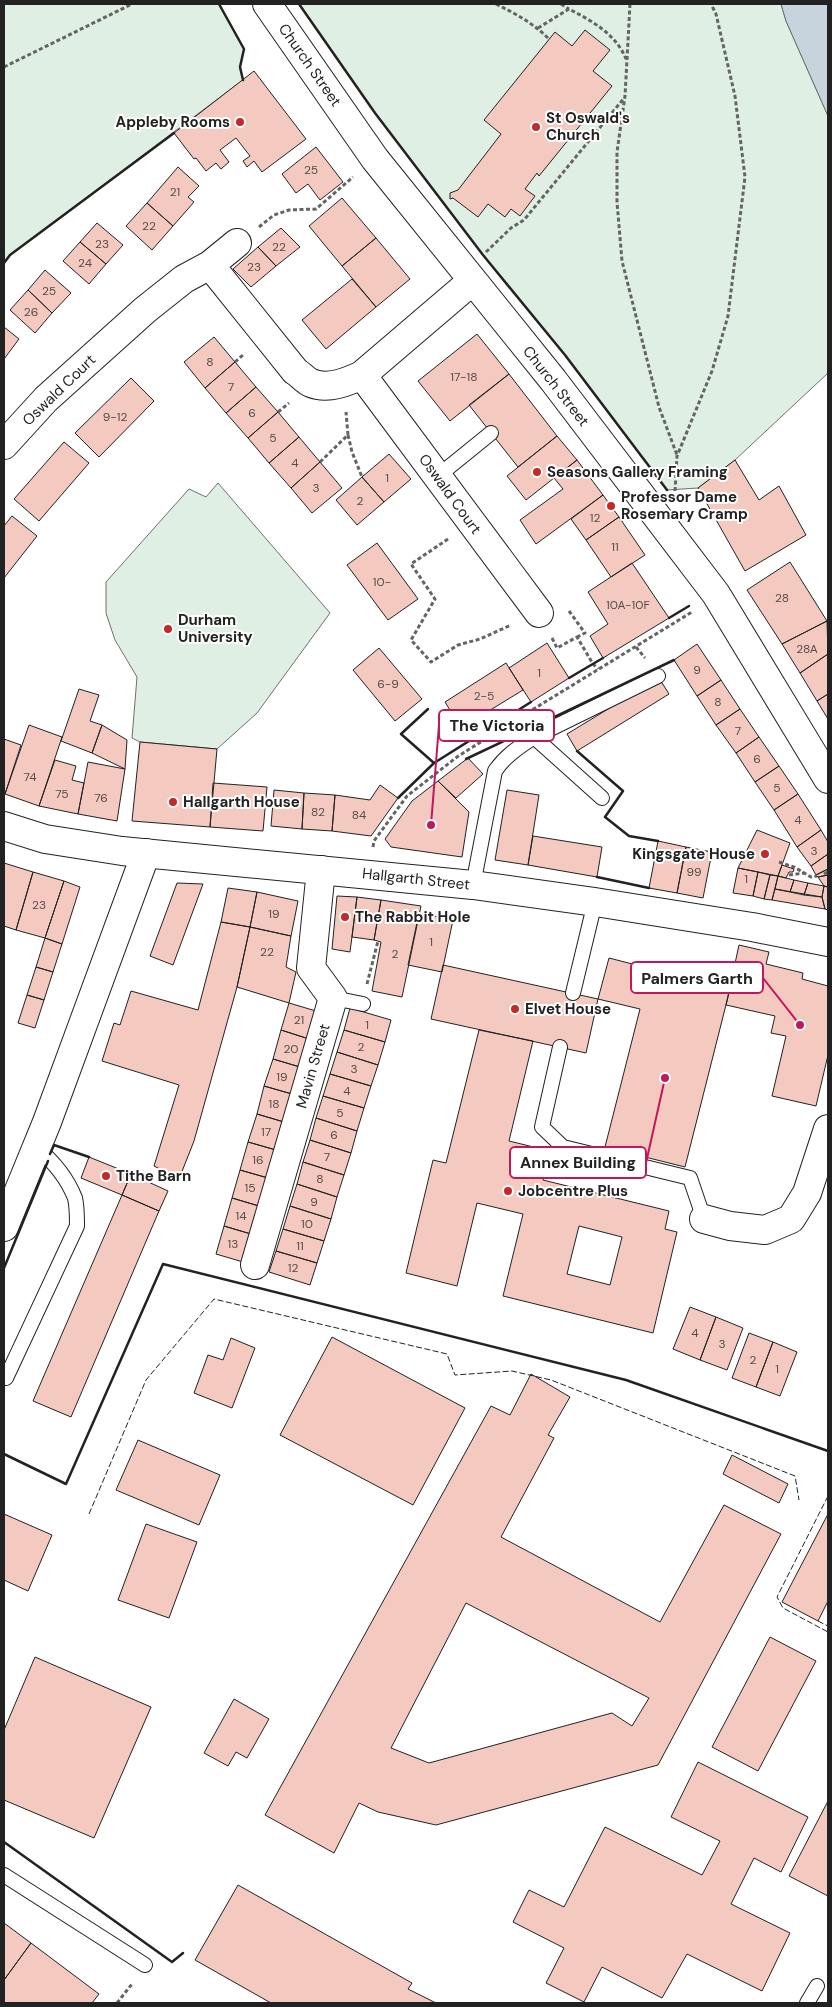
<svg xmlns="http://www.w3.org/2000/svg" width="832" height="2007" font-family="'DM Sans',sans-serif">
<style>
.green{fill:#e0efe3;stroke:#6f6f6f}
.water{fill:#c7d3dd;stroke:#6f6f6f}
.building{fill:#f3c9c0;stroke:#222;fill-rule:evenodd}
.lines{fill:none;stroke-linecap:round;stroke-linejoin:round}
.service-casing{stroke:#222;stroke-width:16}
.minor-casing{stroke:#222;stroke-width:30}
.tertiary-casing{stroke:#222;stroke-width:30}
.path{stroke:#646464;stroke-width:3;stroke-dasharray:4 2.5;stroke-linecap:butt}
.service{stroke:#fff;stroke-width:14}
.minor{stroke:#fff;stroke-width:28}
.tertiary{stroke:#fff;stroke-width:28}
.fence{stroke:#222;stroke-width:1;stroke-dasharray:6 2.5;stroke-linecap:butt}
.wall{stroke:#222;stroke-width:2.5}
.poi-dot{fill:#c62828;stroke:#fff;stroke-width:2}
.labels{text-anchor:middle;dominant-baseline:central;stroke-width:4;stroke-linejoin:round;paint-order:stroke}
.number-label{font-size:12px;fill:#564c4a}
.street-label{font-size:15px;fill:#222;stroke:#fff}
.poi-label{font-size:15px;font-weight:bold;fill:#222;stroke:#fff;text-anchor:start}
.leader{fill:none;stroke:#c2185b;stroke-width:2}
.callout-dot{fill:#c2185b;stroke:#fff;stroke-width:2}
.callout{fill:#fff;stroke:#c2185b;stroke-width:2}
.callout-label{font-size:16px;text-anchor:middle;font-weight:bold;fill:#222}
</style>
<rect width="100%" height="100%" fill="#fff"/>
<!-- green -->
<path class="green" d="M4,4H219L244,49L240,67L243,80L10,255L4,263Z
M299,4H781L786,21L828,116V373L735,460L698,488L667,490L565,355L483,255L375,113Z
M218,483L330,613L257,713L217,749L140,742L132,738L137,677L115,640L106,613V582L189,489L206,497Z"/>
<!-- water -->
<path class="water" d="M781,4H828V116L786,21Z"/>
<!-- building -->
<path class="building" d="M585,30L610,50L593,71L612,86L539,176L537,173L525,189L535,196L520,216L511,209L505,217L488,204L478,217L453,198L450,199V193L458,190L501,134L484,120L555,32L572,46Z
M254,71L306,139L262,172L254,161L247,167L243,161L250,156L236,138L220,150L229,162L221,169L216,163L206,171L196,158L194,159L174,133Z
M316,147L343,182L320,200L308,184L296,193L282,174Z
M178,167L199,186L188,197L194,202L173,226L147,203Z
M342,198L376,238L342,266L309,226Z
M147,203L173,226L152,250L126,226Z
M97,223L123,245L106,264L80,242Z
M281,228L300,247L276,266L258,247Z
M376,238L410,279L376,307L342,266Z
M80,242L106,264L89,284L63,261Z
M258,247L276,266L251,287L233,269Z
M45,270L71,293L52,313L28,290Z
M352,279L376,307L326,349L302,320Z
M28,290L52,313L35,333L10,310Z
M4,327L19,339L4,359Z
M477,334L509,374L450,421L418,381Z
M214,337L235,362L205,388L184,362Z
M235,362L256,387L226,413L205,388Z
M509,374L557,436L518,467L469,405Z
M131,378L154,401L99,457L75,433Z
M256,387L278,412L248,438L226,413Z
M278,412L299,437L269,463L248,438Z
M557,436L577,460L526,500L507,476Z
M299,437L320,462L291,488L269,463Z
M64,442L89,463L39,521L14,499Z
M389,454L411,479L384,502L362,477Z
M577,460L603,495L536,544L520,520L563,489L554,478Z
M735,460L759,500L779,486L806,535L745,571L698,488Z
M320,462L342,488L312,513L291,488Z
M362,477L384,502L357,525L336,500Z
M603,495L619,517L586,540L571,519Z
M12,516L37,536L4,578V526Z
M619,517L645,555L611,577L586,540Z
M377,543L418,599L388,620L347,565Z
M790,562L827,621L782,644L747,590Z
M632,563L669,618L603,658L590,636L608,624L588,592Z
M827,621L828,654L800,673L782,644Z
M547,643L569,678L531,702L509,668Z
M697,644L721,680L697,696L674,660Z
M379,648L422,699L395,721L353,670Z
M828,654V694L817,701L800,673Z
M506,663L523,690L461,728L445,702Z
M659,678L669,694L577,751L567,734Z
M721,680L740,709L716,725L697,696Z
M79,689L99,695L90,721L102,725L92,753L61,741Z
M828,694V719L817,701Z
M740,709L759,737L736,753L716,725Z
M29,725L62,737L39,806L5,794Z
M102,725L127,740L125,769L92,753Z
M759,737L779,766L755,782L736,753Z
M4,739L21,745L5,794H4Z
M140,742L217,749L210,827L132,821Z
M468,758L483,774L456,798L438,781Z
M55,760L76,766L72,780L84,783L78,814L39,806Z
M88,762L125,769L117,821L78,814Z
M779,766L798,794L774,810L755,782Z
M438,781L469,812L462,857L391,847L385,839L412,801Z
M213,783L267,787L263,831L210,827Z
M380,785L398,798L371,836L332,831L335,795L370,800Z
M274,790L304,793L302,829L271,826Z
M507,790L539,795L528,865L495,860Z
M304,793L335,795L332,831L302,829Z
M798,794L821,830L797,847L774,810Z
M757,830L790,843L778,876L738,868Z
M821,830L828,842V854L811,866L797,847Z
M533,836L602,847L597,877L528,865Z
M658,841L686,847L677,893L649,888Z
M686,847L712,852L703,898L677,893Z
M828,854V869L816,875L811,866Z
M4,863L33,872L16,930L4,926Z
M782,865L794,869L793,872H789L786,878L778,876Z
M738,868L758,872L753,896L733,893Z
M828,869V875L818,877L816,875Z
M33,872L64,881L45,938L16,930Z
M758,872L770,875L764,899L753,896Z
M770,875L778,876L772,900L764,899Z
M828,875V887L824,886L818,877Z
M778,876L794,880L790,892L775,889Z
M794,880L808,883L804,895L790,892Z
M64,881L80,887L62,944L45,938Z
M177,883L203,884L173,965L150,956Z
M808,883L824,886L822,897L804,895Z
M824,886L828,887V910L825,909L822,897Z
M228,888L257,892L250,927L221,922Z
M775,889L822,897L825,909L772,900Z
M257,892L298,901L291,936L250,927Z
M337,896L357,897L350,952L332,949Z
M357,897L381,900L374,940L352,937Z
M381,900L421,906L402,997L372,991L381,942L374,940Z
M419,913L453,920L442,972L408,965Z
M221,922L250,927L237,987L194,1141L179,1179L154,1166L179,1085L102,1061L114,1023L120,1025L131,991L198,1010Z
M250,927L291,936L286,967L296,972L289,1003L237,987Z
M45,938L62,944L53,972L36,967Z
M739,945L769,952L766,964L803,973L802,979L828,986V1055L816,1106L772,1096L786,1036L771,1033L775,1016L726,1005Z
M609,958L730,989L685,1167L605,1147L640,1009L598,999Z
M443,965L598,999L586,1053L431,1019Z
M36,967L53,972L44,1000L27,995Z
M27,995L44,1000L35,1028L18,1023Z
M289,1003L316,1011L309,1039L281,1030Z
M350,1008L391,1020L385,1042L344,1030Z
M281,1030L309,1039L300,1067L273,1059Z
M344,1030L385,1042L378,1065L337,1052Z
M479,1030L533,1041L509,1141L550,1151L543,1180L669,1211L665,1229L677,1232L653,1333L503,1296L523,1214L477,1203L457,1286L406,1273L433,1160L446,1163ZM579,1226L622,1237L610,1285L567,1274Z
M337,1052L378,1065L371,1086L330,1074Z
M273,1059L300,1067L292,1094L264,1086Z
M330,1074L371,1086L364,1108L323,1096Z
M264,1086L292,1094L284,1122L257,1114Z
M323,1096L364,1108L357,1131L316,1118Z
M257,1114L284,1122L276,1150L248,1142Z
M316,1118L357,1131L351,1153L310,1140Z
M310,1140L351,1153L344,1175L303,1162Z
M248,1142L276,1150L268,1178L240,1170Z
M89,1157L131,1174L122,1195L81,1178Z
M303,1162L344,1175L337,1197L297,1184Z
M240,1170L268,1178L259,1206L232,1198Z
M131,1174L168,1191L159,1211L122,1195Z
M297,1184L337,1197L331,1219L290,1206Z
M122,1195L159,1211L71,1417L33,1401Z
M232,1198L259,1206L251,1234L224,1226Z
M290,1206L331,1219L324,1241L283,1229Z
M224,1226L251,1234L243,1262L216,1254Z
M283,1229L324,1241L317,1263L276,1251Z
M276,1251L317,1263L310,1285L269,1272Z
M690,1307L716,1317L700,1360L673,1349Z
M716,1317L743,1328L727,1370L700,1360Z
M749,1333L773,1342L756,1387L732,1378Z
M332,1337L465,1408L413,1505L280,1435Z
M231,1338L255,1348L232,1408L194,1393L208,1355L223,1360Z
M773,1342L797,1352L780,1396L756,1387Z
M531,1374L570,1397L548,1435L554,1438L501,1537L660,1622L724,1505L781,1534L658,1765L436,1825L378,1812L359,1803L334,1853L265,1815L491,1406L510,1415ZM466,1603L649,1698L632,1726L612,1713L429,1763L391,1748Z
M138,1440L220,1475L199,1525L116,1490Z
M732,1455L788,1484L779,1503L723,1474Z
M4,1514L52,1535L28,1591L4,1580Z
M828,1514V1601L818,1621L782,1602Z
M146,1524L197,1542L169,1618L118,1600Z
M770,1637L816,1661L758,1771L712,1747Z
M35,1657L151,1707L94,1838L4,1800V1730Z
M234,1699L269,1719L247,1758L236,1752L228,1766L204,1753Z
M698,1762L808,1817L781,1872L754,1858L731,1904L790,1933L762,1991L687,1954L662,1998L602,1967L584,2002L546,1983L564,1948L513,1922L529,1890L564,1907L605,1827L702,1875L720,1841L671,1817Z
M828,1801V1896L789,1876Z
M238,1885L412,1983L408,1989L436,2003H271L195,1960Z
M4,1923L31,1943L4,1980Z
M31,1943L99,1994L92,2003H4V1980Z"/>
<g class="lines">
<!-- service casing -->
<g class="service-casing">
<path id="service" d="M438,476L491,433
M534,737L602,798
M473,885L495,771C505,756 519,747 534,737L658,676
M573,993L595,902
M333,998L363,1004
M560,1047L542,1127L563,1147L690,1178L704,1219
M4,1377L6,1378L77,1226C77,1217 77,1206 75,1198C67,1178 53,1161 37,1148
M4,1875L145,1965
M807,2003L817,1986"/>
</g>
<!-- minor casing -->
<g class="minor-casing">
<path id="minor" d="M210,265L237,243
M362,375L539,613
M4,445L46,399L145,310L184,279L210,265L295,371C300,374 306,381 311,383C328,390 347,382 362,375L472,281
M704,1219L730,1226L765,1230L791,1219L807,1193L828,1129
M4,1227L47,1122L146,853
M255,1265L333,998L311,968L321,870"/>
</g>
<!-- tertiary casing -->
<g class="tertiary-casing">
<path id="tertiary" d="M267,4L375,159L553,380L716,594L828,779
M4,826L45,839L122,851L473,885L595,902L752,927L828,942"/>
</g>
<!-- path -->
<path class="path" d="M496,4C516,14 533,23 549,39
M561,4L569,9
M630,4L625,96L617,152V202L622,261L659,407L677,455
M538,28L569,9C592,21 616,34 626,59
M4,67L132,4
M259,227L274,215L289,210L316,209L353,177
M486,252L511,228L524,220L625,97
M235,362L244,354
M278,412L289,403
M348,435L352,452L362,477
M320,462L348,435L346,412
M675,491L677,456L712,371L728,316L745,177L735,96L716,14L711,4
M448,539L411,564L435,599L411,640L431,662L458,645L480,639L511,625
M569,611L585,633L577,637
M552,638L557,648L577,637L593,664L598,669
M636,647L645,658
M527,713L692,612
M373,847L374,841L407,796L457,757L509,724
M779,862L794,867L811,877L817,876
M824,874L828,872
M789,875L804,873
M367,984L378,941
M117,2003L132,1984"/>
<!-- service -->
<use href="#service" class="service"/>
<!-- minor -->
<use href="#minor" class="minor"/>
<!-- tertiary -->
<use href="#tertiary" class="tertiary"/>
<!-- fence -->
<path class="fence" d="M828,1496L777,1597L783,1608L828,1632
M89,1514L146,1380L214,1299L447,1354L455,1375L512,1371L551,1380L795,1476L799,1500
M818,1621L828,1626"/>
<!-- wall -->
<path class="wall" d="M219,4L244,49L240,67L243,80
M299,4L375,113L483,255L565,355L667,490
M4,263L10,255L174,133
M669,618L689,606
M569,678L603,658
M428,709L401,734L434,763
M577,751L623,791L605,817L629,836L658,841
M466,759L674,660
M398,798L434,763L531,702
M597,877L649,888
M50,1154L54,1145L89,1157
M4,1268L48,1161
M4,1454L66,1484L163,1264L626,1380L828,1451
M4,1842L172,1962L183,1953"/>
</g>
<!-- markers -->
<g class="poi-dot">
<circle cx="240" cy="122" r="5"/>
<circle cx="536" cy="127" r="5"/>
<circle cx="537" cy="472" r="5"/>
<circle cx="611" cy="506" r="5"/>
<circle cx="168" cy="629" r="5"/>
<circle cx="173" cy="802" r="5"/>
<circle cx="765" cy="854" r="5"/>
<circle cx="345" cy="917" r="5"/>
<circle cx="515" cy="1009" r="5"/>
<circle cx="106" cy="1176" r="5"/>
<circle cx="508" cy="1191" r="5"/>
</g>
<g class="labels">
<!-- number labels -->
<g class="number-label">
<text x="311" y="170">25</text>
<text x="175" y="192">21</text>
<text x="149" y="226">22</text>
<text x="102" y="244">23</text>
<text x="279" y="247">22</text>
<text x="85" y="263">24</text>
<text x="254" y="267">23</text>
<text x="49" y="291">25</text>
<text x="31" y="312">26</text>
<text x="210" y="362">8</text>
<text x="464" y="377">17-18</text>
<text x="231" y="387">7</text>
<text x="252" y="413">6</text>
<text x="115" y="417">9-12</text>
<text x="273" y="438">5</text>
<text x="295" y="463">4</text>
<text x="387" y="478">1</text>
<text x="316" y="488">3</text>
<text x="360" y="501">2</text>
<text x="595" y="518">12</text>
<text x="615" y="547">11</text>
<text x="382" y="582">10-</text>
<text x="782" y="598">28</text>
<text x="628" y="605">10A-10F</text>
<text x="807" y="649">28A</text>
<text x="697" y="670">9</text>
<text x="539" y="673">1</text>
<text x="388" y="684">6-9</text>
<text x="484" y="696">2-5</text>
<text x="718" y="702">8</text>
<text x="738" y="731">7</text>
<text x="757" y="759">6</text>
<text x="30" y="777">74</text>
<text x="777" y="788">5</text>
<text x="62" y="794">75</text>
<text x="101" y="798">76</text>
<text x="318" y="812">82</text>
<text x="359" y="815">84</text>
<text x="798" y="820">4</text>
<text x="814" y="851">3</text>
<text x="694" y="872">99</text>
<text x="746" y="879">1</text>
<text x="39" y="905">23</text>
<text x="274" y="914">19</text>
<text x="431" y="942">1</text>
<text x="267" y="952">22</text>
<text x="395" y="954">2</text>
<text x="299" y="1020">21</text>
<text x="367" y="1025">1</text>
<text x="361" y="1047">2</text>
<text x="291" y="1049">20</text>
<text x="354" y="1069">3</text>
<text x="282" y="1077">19</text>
<text x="347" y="1091">4</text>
<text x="274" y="1104">18</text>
<text x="340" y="1113">5</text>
<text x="266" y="1132">17</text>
<text x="334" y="1135">6</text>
<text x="327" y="1157">7</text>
<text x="258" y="1160">16</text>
<text x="320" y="1179">8</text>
<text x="250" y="1188">15</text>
<text x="314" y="1202">9</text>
<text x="241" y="1216">14</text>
<text x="307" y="1224">10</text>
<text x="233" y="1244">13</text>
<text x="300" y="1246">11</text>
<text x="293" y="1268">12</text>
<text x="695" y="1333">4</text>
<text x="722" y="1344">3</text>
<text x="753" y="1360">2</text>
<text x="777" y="1369">1</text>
</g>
<!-- street labels -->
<g class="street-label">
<text transform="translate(310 65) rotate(55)">Church Street</text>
<text transform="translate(556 386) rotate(52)">Church Street</text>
<text transform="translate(59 390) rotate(-44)">Oswald Court</text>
<text transform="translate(450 494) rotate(54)">Oswald Court</text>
<text transform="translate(416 879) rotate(6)">Hallgarth Street</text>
<text transform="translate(313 1066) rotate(-74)">Mavin Street</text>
</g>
<!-- poi labels -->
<g class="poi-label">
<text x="546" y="118">St Oswald's<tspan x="546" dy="17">Church</tspan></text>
<text x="230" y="122" text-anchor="end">Appleby Rooms</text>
<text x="547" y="472">Seasons Gallery Framing</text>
<text x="621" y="497">Professor Dame<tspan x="621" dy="17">Rosemary Cramp</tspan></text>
<text x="178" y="620">Durham<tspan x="178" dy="17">University</tspan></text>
<text x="183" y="802">Hallgarth House</text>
<text x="755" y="854" text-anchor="end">Kingsgate House</text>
<text x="355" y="917">The Rabbit Hole</text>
<text x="525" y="1009">Elvet House</text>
<text x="116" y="1176">Tithe Barn</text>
<text x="518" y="1191">Jobcentre Plus</text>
</g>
</g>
<!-- callouts -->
<path class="leader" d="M431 825L439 725M800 1025L763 978M665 1078L646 1163"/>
<g class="callout-dot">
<circle cx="431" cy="825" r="5"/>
<circle cx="800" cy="1025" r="5"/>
<circle cx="665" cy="1078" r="5"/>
</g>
<g class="callout">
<rect x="439" y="710" width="115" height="31" rx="5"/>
<rect x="631" y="962" width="132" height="31" rx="5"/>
<rect x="510" y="1147" width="136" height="31" rx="5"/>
</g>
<g class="callout-label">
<text x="497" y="731">The Victoria</text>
<text x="697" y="984">Palmers Garth</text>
<text x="578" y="1168">Annex Building</text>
</g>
<!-- border -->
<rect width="832" height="2007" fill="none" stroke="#222222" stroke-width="10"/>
</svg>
